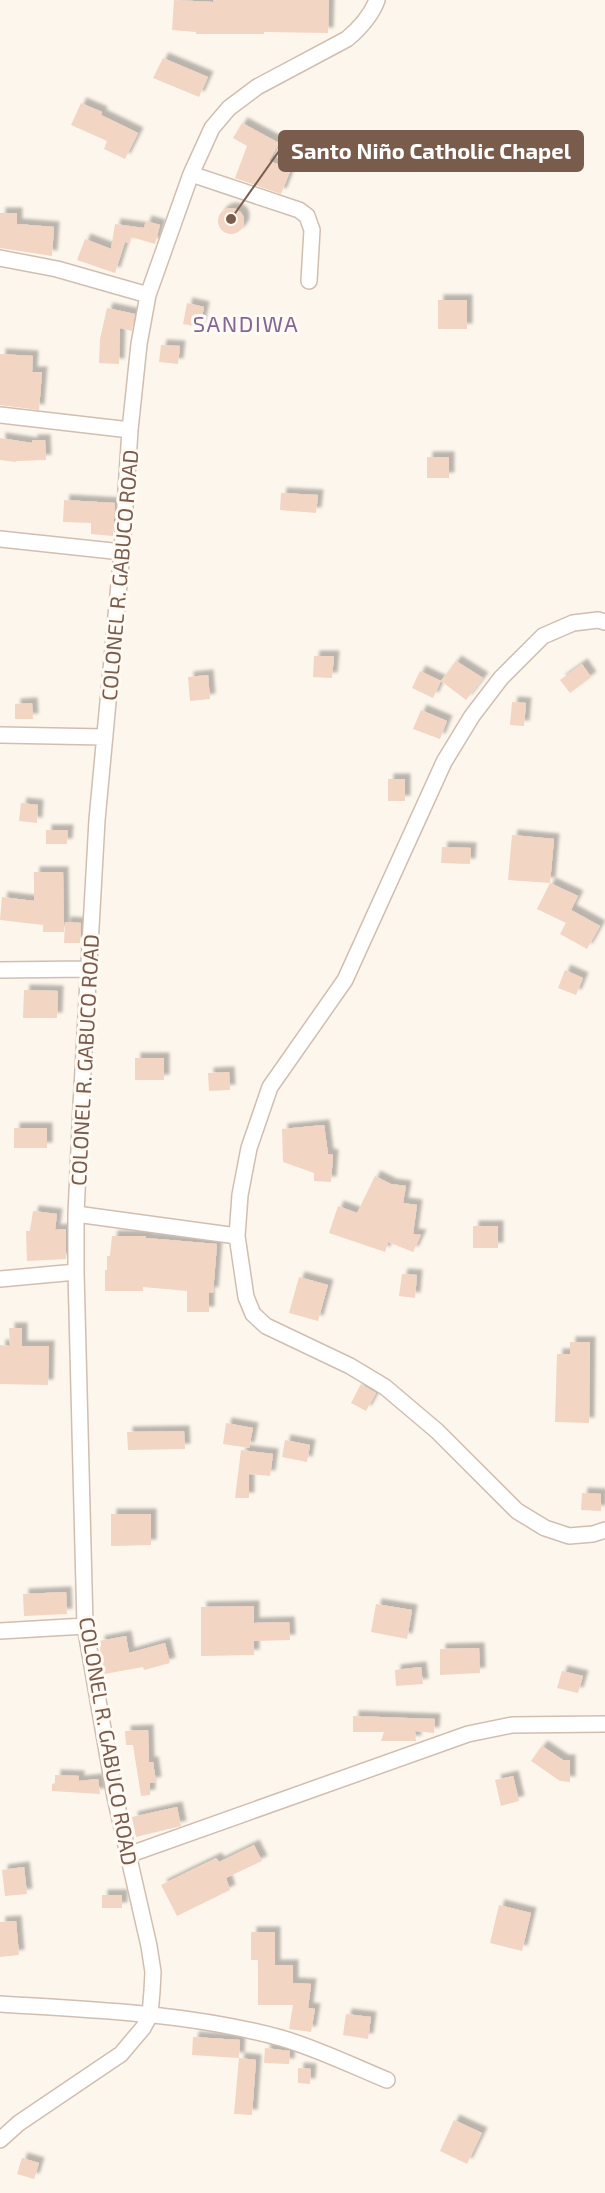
<svg xmlns="http://www.w3.org/2000/svg" width="605" height="2193" font-family="'Exo 2',sans-serif">
<style>
.building{fill:#f3d5c3;filter:url(#shadow)}
.lines{fill:none;stroke-linecap:round;stroke-linejoin:round}
.minor-casing{stroke:#d1beb0;stroke-width:18}
.minor{stroke:#fff;stroke-width:15}
.labels{text-anchor:middle;dominant-baseline:central;stroke-width:6;stroke-linejoin:round;paint-order:stroke}
.street-label{font-size:21px;fill:#7a5c4d;stroke:#fffaf3}
.neighbourhood-label{font-size:22px;letter-spacing:1.5px;fill:#846695;stroke:#fffaf3}
.leader{fill:none;stroke:#7a5c4d;stroke-width:2}
.callout-dot{fill:#7a5c4d;stroke:#fffaf3;stroke-width:2}
.callout{fill:#7a5c4d;stroke:#7a5c4d;stroke-width:2}
.callout-label{font-size:22px;text-anchor:middle;font-weight:bold;fill:#fff}
</style>
<defs>
<filter id="shadow"><feDropShadow dx="5.5" dy="-5.5" stdDeviation="1.5" flood-color="#0004"/></filter>
</defs>
<rect width="100%" height="100%" fill="#fdf6ec"/>
<!-- building -->
<path class="building" d="M174,0L213,2V0H329L328,33L264,32V34H196V32L172,30Z
M163,58L208,77L199,97L153,78Z
M81,103L102,112L101,115L138,133L125,159L104,149L107,141L71,125Z
M242,123L279,143L269,161L291,169L281,194L235,178L247,146L233,138Z
M218 221a13 13 0 1 1 26 0a13 13 0 1 1-26 0Z
M0,213H17V224L54,227L52,256L0,248Z
M146,221L160,225L155,244L131,237L130,243L125,242L115,273L77,260L85,239L111,249L115,224L144,228Z
M438,300H467V329H438Z
M187,303L204,307L200,327L183,324Z
M107,308L135,314L132,331L120,328L119,364L99,363L100,339Z
M161,345L180,346L178,364L159,362Z
M0,354L33,356L32,372H42L39,410L0,405Z
M0,438L32,443V440H45L46,460L16,461V462L0,460Z
M427,457H449V478H427Z
M281,493L318,495L316,513L280,510Z
M64,500L115,503L113,536L91,534V523L63,522Z
M314,656H334L332,678L313,677Z
M456,661L483,678L466,700L441,681Z
M582,664L591,677L570,693L560,680Z
M420,671L441,681L433,698L412,688Z
M208,675L210,699L190,701L188,677Z
M512,702L526,703L524,726L510,725Z
M32,703L33,719H15V704Z
M421,710L447,721L440,739L413,729Z
M388,779H405V801H388Z
M21,803L38,805L37,823L19,821Z
M46,830H68L67,844H46Z
M512,835L554,839L550,883L508,880Z
M442,847L471,848L470,864L441,863Z
M34,872H63L64,932H43V925L0,920L2,897L34,901Z
M550,883L578,896L571,910L600,926L587,949L560,934L566,923L537,909Z
M65,922L81,923L80,943H64Z
M565,970L583,978L576,995L558,988Z
M24,990L58,991L57,1018H23Z
M135,1058H164V1080H135Z
M229,1072L230,1090L209,1091L208,1073Z
M324,1125L328,1154L333,1155L331,1182L314,1181V1173L283,1162L282,1129Z
M14,1128H47V1148H14Z
M375,1176L391,1184L406,1186L403,1203L417,1205L413,1234L421,1235L413,1252L388,1242L385,1252L329,1233L338,1206L357,1213Z
M33,1211L57,1214L55,1230L66,1229V1259L27,1261L26,1231H30Z
M473,1226H498V1248H473Z
M112,1236H146V1238L217,1244L213,1293L209,1292V1312H187V1291L143,1287V1291H105V1270H107V1256H110Z
M402,1274L417,1275L415,1298L399,1296Z
M299,1277L328,1285L318,1321L289,1313Z
M9,1328H22V1346H49L48,1385L0,1384V1345L10,1346Z
M570,1342H590L589,1423L555,1422L557,1354H570Z
M361,1384L376,1393L366,1411L351,1403Z
M226,1423L253,1428L249,1448L223,1444Z
M184,1431L185,1449L128,1450L127,1432Z
M285,1440L310,1445L307,1462L282,1457Z
M241,1450L273,1454L270,1476L249,1474V1498H235Z
M582,1493L601,1494V1511L581,1510Z
M111,1514H151V1545L111,1546Z
M66,1592L67,1614L24,1616L23,1594Z
M376,1604L412,1610L407,1639L371,1632Z
M254,1606V1623L289,1622L290,1640L254,1641V1655L201,1656V1607Z
M126,1636L129,1653L165,1643L170,1663L144,1670L143,1667L104,1674L99,1641Z
M479,1648L480,1673L440,1675V1649Z
M421,1667L423,1684L396,1686L395,1670Z
M562,1671L583,1676L578,1693L557,1688Z
M353,1716L435,1719L434,1733L415,1731L416,1741H381L384,1732H353Z
M148,1730L149,1762H153L156,1782L150,1783V1795L141,1796L133,1745H126L125,1731Z
M542,1746L563,1760H570V1782L560,1781L531,1761Z
M55,1775L79,1776V1781L98,1779L100,1794L52,1791V1784L55,1783Z
M513,1776L519,1801L501,1806L495,1780Z
M177,1807L181,1826L136,1837L132,1817Z
M254,1845L262,1861L226,1878L230,1890L177,1916L161,1885L216,1858L219,1862Z
M24,1867L27,1894L5,1896L2,1870Z
M102,1895H122V1908H102Z
M499,1905L531,1913L522,1951L490,1943Z
M16,1921L19,1955L0,1957V1922Z
M251,1932H275V1965H293V1983L311,1984L308,2008L315,2009L311,2032L289,2029L293,2005H258V1960H251Z
M346,2014L371,2017L368,2039L343,2035Z
M193,2037L240,2040L239,2058L192,2055Z
M265,2048L290,2051L289,2064L264,2063Z
M239,2058L256,2060L252,2115L234,2114Z
M298,2068L311,2069L310,2084L298,2083Z
M454,2120L482,2133L467,2164L440,2151Z
M22,2158L39,2163L34,2179L17,2174Z"/>
<g class="lines">
<!-- minor casing -->
<g class="minor-casing">
<path id="minor" d="M191,174L299,210L307,216L312,230L309,281
M0,258L57,269L148,295
M0,415L130,430
M0,539L122,552
M0,735L105,737
M0,970L88,969
M76,1214L237,1236L246,1297L253,1314L266,1326L350,1366L385,1387L437,1431L517,1511L545,1528L569,1536L593,1534L605,1530
M237,1236L240,1195L249,1148L270,1087L345,980L444,762L472,716L501,678L543,636L573,623L598,620L605,622
M0,1279L76,1272
M0,1631L85,1626
M128,1855L468,1734L512,1725L605,1724
M0,2004C94,2010 189,2013 281,2038C316,2048 353,2066 387,2080
M0,2140L19,2123L121,2054L143,2028L150,2015L152,1991L153,1972L149,1946L115,1797L85,1626L76,1272V1214L81,1106L97,820L122,552L130,430L139,344L148,295L191,174L212,128L229,108L257,87L347,39C360,28 371,16 377,0"/>
</g>
<!-- minor -->
<use href="#minor" class="minor"/>
</g>
<g class="labels">
<!-- street labels -->
<g class="street-label">
<text transform="translate(119 575) rotate(-85)">COLONEL R. GABUCO ROAD</text>
<text transform="translate(84 1060) rotate(-87)">COLONEL R. GABUCO ROAD</text>
<text transform="translate(109 1741) rotate(80)">COLONEL R. GABUCO ROAD</text>
</g>
<!-- neighbourhood labels -->
<g class="neighbourhood-label">
<text x="246" y="323">SANDIWA</text>
</g>
</g>
<!-- callouts -->
<path class="leader" d="M231 219L279 151"/>
<circle class="callout-dot" cx="231" cy="219" r="6"/>
<rect class="callout" x="279" y="131" width="304" height="40" rx="6"/>
<g class="callout-label">
<text x="431" y="159">Santo Niño Catholic Chapel</text>
</g>
</svg>
